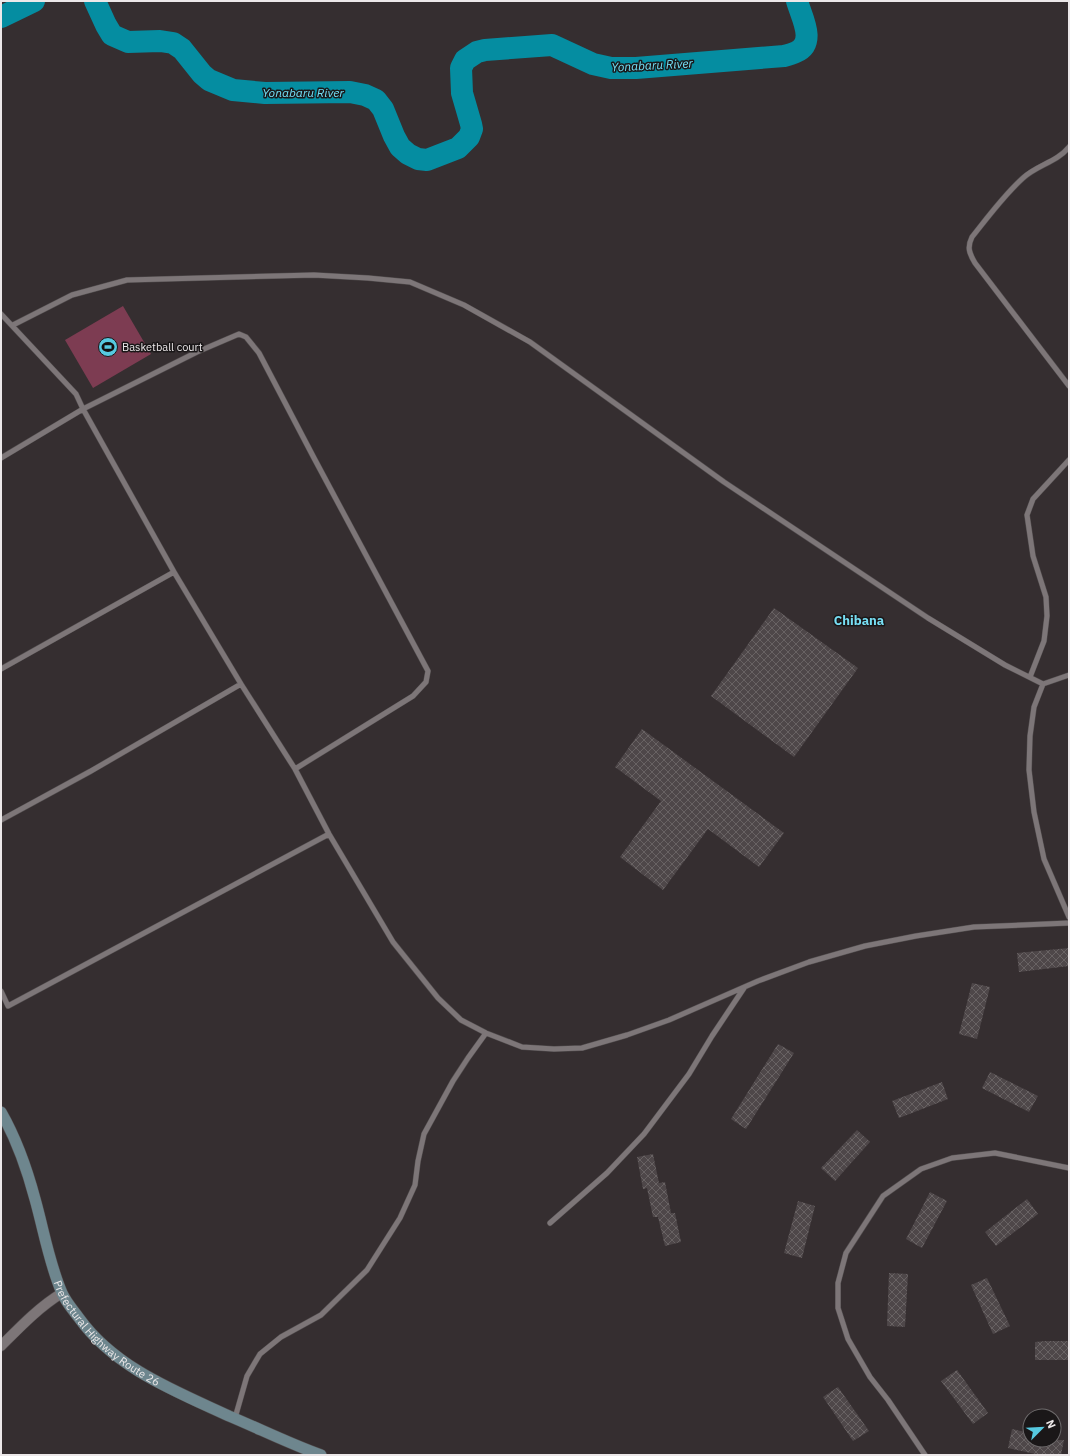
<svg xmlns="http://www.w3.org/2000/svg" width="1070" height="1456" font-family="'IBM Plex Sans',sans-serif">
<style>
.green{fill:#7d3c52}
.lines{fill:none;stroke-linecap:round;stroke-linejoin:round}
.river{stroke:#058da1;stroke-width:22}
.building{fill:url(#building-cross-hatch)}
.service-casing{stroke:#524d4e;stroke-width:6}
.minor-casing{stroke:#524d4e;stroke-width:11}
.secondary-casing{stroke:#524d4e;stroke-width:12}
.service{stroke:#7d7678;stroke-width:5}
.minor{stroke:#7d7678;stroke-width:10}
.secondary{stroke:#6e868e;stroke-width:11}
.labels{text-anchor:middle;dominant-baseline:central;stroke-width:3;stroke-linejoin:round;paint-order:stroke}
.poi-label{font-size:11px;fill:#ece8e9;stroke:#1a1718;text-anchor:start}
.street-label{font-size:11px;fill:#ece8e9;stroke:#1a1718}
.water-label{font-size:12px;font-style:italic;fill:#72e0f7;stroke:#1a1718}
.quarter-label{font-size:13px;font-weight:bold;fill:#77def3;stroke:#1a1718}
</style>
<defs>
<pattern id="building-cross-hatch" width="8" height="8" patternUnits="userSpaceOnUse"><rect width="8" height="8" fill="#4e4749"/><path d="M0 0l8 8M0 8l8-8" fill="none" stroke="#686263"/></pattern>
</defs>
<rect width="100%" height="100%" fill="#352e30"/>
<!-- green -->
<path class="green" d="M123,306L151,354L93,388L65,340Z"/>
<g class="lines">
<!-- river -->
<path class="river" d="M95,1L106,25L112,35L128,42L160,41L173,43L182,49L202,74L209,80L233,90L265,93L350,92L365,95L376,100L383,109L394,136L400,147L408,154L418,159L427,160L458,148L469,137L472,129L471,124L462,93L461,68L465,60L477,52L485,50L552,45L593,64L611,68H636L784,56C788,55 792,54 796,52C817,43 801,16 797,1
M1,17L34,1"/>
</g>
<!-- building -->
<path class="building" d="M774,608L858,668L794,757L711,696Z
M642,729L784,833L759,867L708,829L663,890L620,857L661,801L615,767Z
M1069,948V966L1019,972L1017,953Z
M972,983L990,987L977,1039L959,1034Z
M778,1044L794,1053L746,1129L731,1119Z
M990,1072L1038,1096L1029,1112L982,1088Z
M942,1082L948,1099L899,1118L892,1101Z
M857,1130L870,1142L835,1181L821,1168Z
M653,1154L659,1183L665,1182L671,1213H675L681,1242L665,1246L658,1217H653L647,1188L643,1189L637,1157Z
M930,1192L947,1201L922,1248L906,1239Z
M1027,1199L1038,1214L996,1246L985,1232Z
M798,1201L815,1206L802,1258L784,1253Z
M889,1273L908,1274L905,1327L887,1326Z
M987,1278L1010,1326L993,1334L971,1285Z
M1045,1341H1069V1360H1035V1342Z
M957,1370L988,1413L973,1424L941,1381Z
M838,1387L869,1431L853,1441L823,1397Z
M1012,1429L1030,1433V1440H1064L1061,1455H1040L1008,1448Z"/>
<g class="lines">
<!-- service casing -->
<g class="service-casing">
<path id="service" d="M1069,147C1057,162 1037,165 1023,178C1004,195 988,217 972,237C967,247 969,253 975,263L1069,386
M1,314L76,394L83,409L174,572L241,684L295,769L329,834L393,942L438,998L461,1020L486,1033L522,1047L554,1049L582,1048L627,1035L669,1020L758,981L809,962L865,946L916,936L974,927L1069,923
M13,325L72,295L127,280L314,275L368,278L410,282L464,305L530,342L724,482L928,618L1005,665L1043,684L1069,675
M1,458L83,409L197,352L239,334L246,337L259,353L314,458L428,671L426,682L413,696L295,769
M1,669L174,572
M1030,677L1044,641L1047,616L1046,597L1033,556L1027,515L1033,499L1069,460
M1043,684L1034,707L1030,736L1029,770L1034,812L1044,859L1069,917
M1,820L91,771L241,684
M1,991L8,1006L329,834
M550,1223L607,1173L644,1134L689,1074L712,1036L744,988
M235,1418L247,1376L260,1354L281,1337L321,1315L367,1270L400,1218L415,1185L418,1161L424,1134L453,1081L468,1058L486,1033
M925,1455L888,1400L870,1377L848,1339L838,1308V1283L846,1253L883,1196L921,1169L952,1158L995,1153L1069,1168"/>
</g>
<!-- minor casing -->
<g class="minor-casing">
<path id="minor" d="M1,1346C20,1327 39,1307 62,1293"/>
</g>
<!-- secondary casing -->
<g class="secondary-casing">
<g id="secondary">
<path id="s1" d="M1,1112C17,1140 27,1169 35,1199C44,1231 49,1263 62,1293C66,1302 73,1310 79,1318C115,1368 175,1391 229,1416C260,1429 290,1444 321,1455"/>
</g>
</g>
<!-- service -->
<use href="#service" class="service"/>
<!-- minor -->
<use href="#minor" class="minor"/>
<!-- secondary -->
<use href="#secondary" class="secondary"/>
</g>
<!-- icons -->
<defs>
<g id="stadium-disc" transform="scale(1)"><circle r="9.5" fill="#56c9e0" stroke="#1a1718"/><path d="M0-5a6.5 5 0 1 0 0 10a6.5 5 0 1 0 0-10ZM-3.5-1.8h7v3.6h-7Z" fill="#111"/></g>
</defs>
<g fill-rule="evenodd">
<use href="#stadium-disc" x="108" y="347"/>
</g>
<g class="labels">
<!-- poi labels -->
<g class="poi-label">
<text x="122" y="347">Basketball court</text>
</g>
<!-- street labels -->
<g class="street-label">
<text stroke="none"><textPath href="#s1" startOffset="252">Prefectural Highway Route 26</textPath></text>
</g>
<!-- water labels -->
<g class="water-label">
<text transform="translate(652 65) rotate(-3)">Yonabaru River</text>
<text x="303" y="92">Yonabaru River</text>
</g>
<!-- quarter labels -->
<g class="quarter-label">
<text x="859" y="620">Chibana</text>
</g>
</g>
<!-- border -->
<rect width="1070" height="1456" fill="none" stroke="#ece8e9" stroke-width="4"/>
<!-- north arrow -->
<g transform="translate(1042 1428) rotate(66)"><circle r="19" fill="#1a1718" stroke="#6e6b6c"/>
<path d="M0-3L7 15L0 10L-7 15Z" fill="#56c9e0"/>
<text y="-6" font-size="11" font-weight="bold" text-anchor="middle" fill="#ece8e9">N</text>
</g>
</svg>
